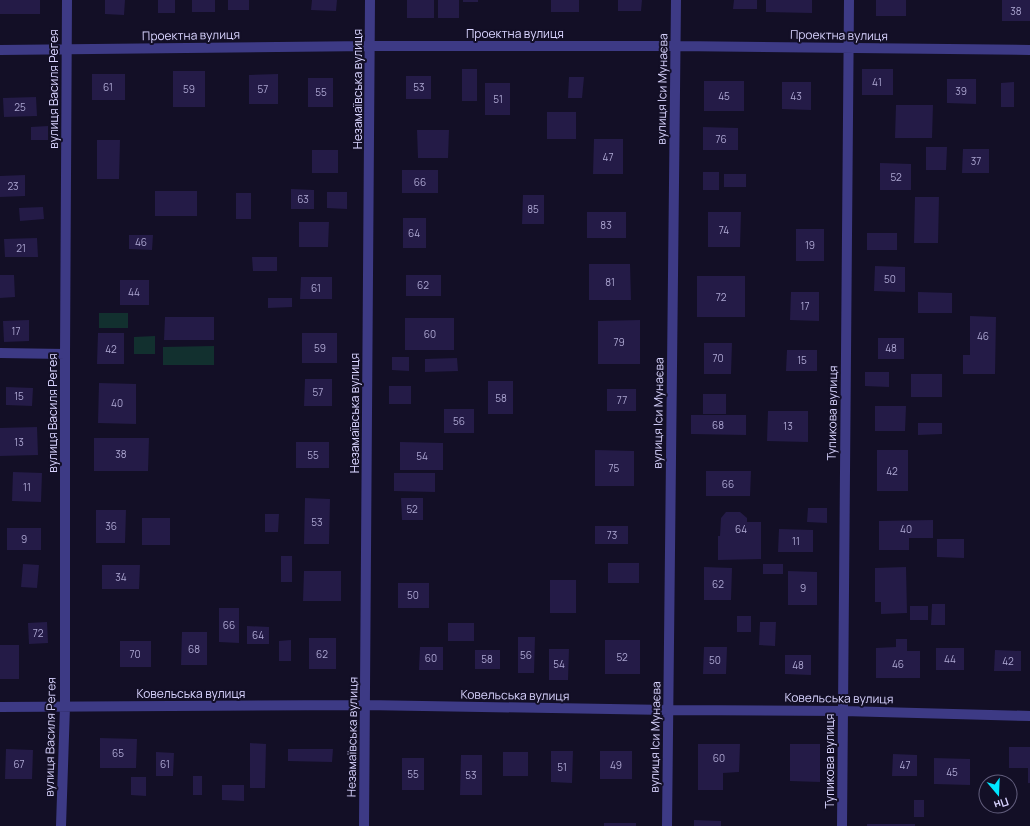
<svg xmlns="http://www.w3.org/2000/svg" width="1030" height="826" font-family="Manrope,sans-serif">
<style>
.green{fill:#12302f}
.building{fill:#241b47}
.lines{fill:none;stroke-linecap:round;stroke-linejoin:round}
.minor{stroke:#3d3a85;stroke-width:10}
.labels{text-anchor:middle;dominant-baseline:central;stroke-width:4;stroke-linejoin:round;paint-order:stroke}
.number-label{font-size:10px;fill:#aca6d1}
.street-label{font-size:12px;fill:#d9d4ff;stroke:#130f26}
</style>
<rect width="100%" height="100%" fill="#130f26"/>
<!-- green -->
<path class="green" d="M99,313H128V328H99Z
M155,336V354H134V337Z
M214,346V365H163V347Z"/>
<!-- building -->
<path class="building" d="M0,0H40V14H0Z
M105,0H125L124,15L105,14Z
M158,0H175V13H158Z
M192,0H215V12H192Z
M228,0H249V10H228Z
M312,0H337L336,11L311,10Z
M407,0H434V18H407Z
M438,0H459V18H438Z
M463,0H478V2H463Z
M551,0H579V12H551Z
M618,0H642L641,11H618Z
M734,0H757V9H733Z
M766,0H812V13L766,12Z
M876,0H906V16H876Z
M1002,0H1030V21H1002Z
M462,69H477V101H462Z
M862,69H893V95H862Z
M173,71H205V107H173Z
M92,74H125V100H92Z
M278,74V104H249V75Z
M406,76H431V99H406Z
M569,77H584L582,98H568Z
M308,78H333V107H308Z
M947,79H976V104L947,103Z
M704,81H744V111H704Z
M782,82H811V110L782,109Z
M1014,82V107H1001V83Z
M485,83H510V115H485Z
M36,97L37,116L4,117L3,98Z
M896,105H933L932,138H895Z
M547,112H576V139H547Z
M48,126V140H31V127Z
M703,127L738,128V150H703Z
M417,130H449L448,158H418Z
M594,139H623V174H593Z
M97,140H120L119,179H97Z
M926,147H947L946,170H926Z
M963,149H989V173H962Z
M312,150H338V173H312Z
M880,163L911,164V190H880Z
M402,170H438V193H402Z
M703,172H719V190H703Z
M724,174H746V187H724Z
M25,175V196L0,197V176Z
M291,189L314,190V209H291Z
M155,191H197V216H155Z
M327,192H347V209L327,208Z
M236,193H251V219H236Z
M523,195H544V224H522Z
M915,197H939L938,243H914Z
M43,207L44,219L20,221L19,208Z
M587,212H626V238H587Z
M708,212H741L740,247H708Z
M403,218H426V248H403Z
M299,222H329L328,247H299Z
M796,229H824V261H796Z
M867,233H897V250H867Z
M129,235H153L152,250L129,249Z
M37,238L38,257H5L4,239Z
M252,257H277V271H253Z
M589,264H630L631,300H589Z
M875,266L905,267V292L874,291Z
M0,275H14L15,297L0,298Z
M406,275H441V296H406Z
M697,276H745V317H697Z
M301,277H332V299H300Z
M120,280H149V305H120Z
M791,292H819V321L790,320Z
M918,292L952,293V313H918Z
M268,298H292V307L268,308Z
M970,316L996,317L995,374H963V355H970Z
M165,317H214V340H164Z
M405,318H454V350H405Z
M29,320V341L4,342L3,321Z
M640,320V364H598V321Z
M98,333H124V364H97Z
M302,333H337V363H302Z
M878,338H904V359H878Z
M704,343H732L731,374H704Z
M787,350H817V371H786Z
M392,357H409V371L392,370Z
M457,358L458,371L425,372V359Z
M865,372H889V387L865,386Z
M911,374H942V397H911Z
M305,379H332V406H304Z
M488,381H513V414H488Z
M99,383L136,384V424L98,423Z
M389,386H411V404H389Z
M6,387L33,388L32,406L6,405Z
M607,389H636V411H607Z
M703,394H726V414H703Z
M875,406H906L905,431H875Z
M444,409H474V433H444Z
M768,411H808V442L767,441Z
M691,415H746V435L691,434Z
M918,423H942V434L918,435Z
M37,427L38,455L0,456V428Z
M94,438H149L148,471H94Z
M296,442H329V468H296Z
M400,442L443,443V470H400Z
M595,450L634,451V486H595Z
M877,450H908V491H877Z
M706,471H751L750,496H706Z
M13,472L42,473L41,502L12,501Z
M394,473H435V492L394,491Z
M305,498L330,499L329,544H304Z
M401,498H423V520H402Z
M808,508H827V523L807,522Z
M96,510H126L125,543H96Z
M726,512H740L747,518V522H761V559L718,560V536H720L721,518Z
M265,514H279L278,532H265Z
M142,518H170V545H142Z
M933,520V538H909V550H879V521Z
M595,526H628V544H595Z
M7,528H41V550H7Z
M779,529L813,530V552H778Z
M937,539H964V558L937,557Z
M281,556H292V582H281Z
M608,563H639V583H608Z
M23,564L39,565L37,588L21,587Z
M763,564H783V574H763Z
M102,565H140L139,589H102Z
M704,567L732,568L731,600H704Z
M906,567L907,613L881,614V602H875V568Z
M304,571H341V601H303Z
M788,571L817,572V605H788Z
M550,580H576V613H550Z
M398,583H429V608H398Z
M932,604H945V625H931Z
M910,606H928V620H910Z
M219,608H239V643L219,642Z
M737,616H751V632H737Z
M47,622L48,643L29,644L28,623Z
M760,622H776L775,646L759,645Z
M448,623H474V641H448Z
M247,626L269,627V644H247Z
M182,632H207V665H181Z
M518,637H535L534,673H518Z
M309,638H336V669H309Z
M896,639H907V651H920V678H876V648L896,647Z
M291,640V661H279V641Z
M605,640H640V674H605Z
M120,641H151V667H120Z
M0,645H19V679H0Z
M420,647H443V670H419Z
M704,647H727L726,674H703Z
M936,648H964V670H936Z
M549,649H569L568,680H549Z
M475,650H500V669H475Z
M995,650L1021,651V671H994Z
M785,655H811V675L785,674Z
M100,738L137,739L136,768H100Z
M250,743L266,744L265,788H250Z
M698,744H740L739,772L723,773V790H698Z
M790,744H820V782L790,781Z
M1009,747H1030V783H1028V768H1009Z
M6,749L33,750L32,779H5Z
M288,749H333L332,762L288,761Z
M551,751H573L572,783L551,782Z
M600,751H632V779H600Z
M156,752L174,753L173,776H156Z
M503,752H528V776H503Z
M893,754L917,755V776H892Z
M461,755H482V795H460Z
M402,758H424V790H402Z
M934,758L970,759V785L934,784Z
M193,776H202V795H193Z
M131,777H146V796L131,795Z
M222,785H244V801L222,800Z
M914,800H924V817H914Z
M694,820L721,821V826H694Z
M604,823H636V826H604Z
M867,824H915V826H867Z"/>
<g class="lines">
<!-- minor -->
<path class="minor" d="M0,50L370,46H676L1030,50
M0,353L65,354
M0,707L365,705L668,710L843,711L1030,716
M61,826L65,706V354L67,0
M364,826L370,0
M667,826L676,0
M842,826L849,0"/>
</g>
<g class="labels">
<!-- number labels -->
<g class="number-label">
<text x="1016" y="11">38</text>
<text x="877" y="82">41</text>
<text x="108" y="87">61</text>
<text x="419" y="87">53</text>
<text x="189" y="89">59</text>
<text x="263" y="89">57</text>
<text x="961" y="91">39</text>
<text x="321" y="92">55</text>
<text x="724" y="96">45</text>
<text x="796" y="96">43</text>
<text x="498" y="99">51</text>
<text x="20" y="107">25</text>
<text x="721" y="139">76</text>
<text x="608" y="157">47</text>
<text x="976" y="161">37</text>
<text x="896" y="177">52</text>
<text x="420" y="182">66</text>
<text x="13" y="186">23</text>
<text x="303" y="199">63</text>
<text x="533" y="209">85</text>
<text x="606" y="225">83</text>
<text x="724" y="230">74</text>
<text x="414" y="233">64</text>
<text x="141" y="242">46</text>
<text x="810" y="245">19</text>
<text x="21" y="248">21</text>
<text x="890" y="279">50</text>
<text x="610" y="282">81</text>
<text x="423" y="285">62</text>
<text x="316" y="288">61</text>
<text x="134" y="292">44</text>
<text x="721" y="297">72</text>
<text x="805" y="306">17</text>
<text x="16" y="331">17</text>
<text x="430" y="334">60</text>
<text x="983" y="336">46</text>
<text x="619" y="342">79</text>
<text x="320" y="348">59</text>
<text x="891" y="348">48</text>
<text x="111" y="349">42</text>
<text x="718" y="358">70</text>
<text x="802" y="360">15</text>
<text x="318" y="392">57</text>
<text x="19" y="396">15</text>
<text x="501" y="398">58</text>
<text x="622" y="400">77</text>
<text x="117" y="403">40</text>
<text x="459" y="421">56</text>
<text x="718" y="425">68</text>
<text x="788" y="426">13</text>
<text x="19" y="442">13</text>
<text x="121" y="454">38</text>
<text x="313" y="455">55</text>
<text x="422" y="456">54</text>
<text x="614" y="468">75</text>
<text x="892" y="471">42</text>
<text x="728" y="484">66</text>
<text x="27" y="487">11</text>
<text x="412" y="509">52</text>
<text x="317" y="522">53</text>
<text x="111" y="526">36</text>
<text x="741" y="529">64</text>
<text x="906" y="529">40</text>
<text x="612" y="535">73</text>
<text x="24" y="539">9</text>
<text x="796" y="541">11</text>
<text x="121" y="577">34</text>
<text x="718" y="584">62</text>
<text x="803" y="588">9</text>
<text x="413" y="595">50</text>
<text x="229" y="625">66</text>
<text x="38" y="633">72</text>
<text x="258" y="635">64</text>
<text x="194" y="649">68</text>
<text x="135" y="654">70</text>
<text x="322" y="654">62</text>
<text x="526" y="655">56</text>
<text x="622" y="657">52</text>
<text x="431" y="658">60</text>
<text x="487" y="659">58</text>
<text x="950" y="659">44</text>
<text x="715" y="660">50</text>
<text x="1008" y="661">42</text>
<text x="559" y="664">54</text>
<text x="898" y="664">46</text>
<text x="798" y="665">48</text>
<text x="118" y="753">65</text>
<text x="719" y="758">60</text>
<text x="19" y="764">67</text>
<text x="165" y="764">61</text>
<text x="616" y="765">49</text>
<text x="905" y="765">47</text>
<text x="562" y="767">51</text>
<text x="952" y="772">45</text>
<text x="413" y="774">55</text>
<text x="471" y="775">53</text>
</g>
<!-- street labels -->
<g class="street-label">
<text x="515" y="33">Проектна вулиця</text>
<text transform="translate(191 35) rotate(-1)">Проектна вулиця</text>
<text transform="translate(839 35) rotate(1)">Проектна вулиця</text>
<text transform="translate(53 89) rotate(-90)">вулиця Василя Регея</text>
<text transform="translate(357 89) rotate(-90)">Незамаївська вулиця</text>
<text transform="translate(662 89) rotate(-89)">вулиця Іси Мунаєва</text>
<text transform="translate(52 413) rotate(-90)">вулиця Василя Регея</text>
<text transform="translate(354 413) rotate(-90)">Незамаївська вулиця</text>
<text transform="translate(658 413) rotate(-89)">вулиця Іси Мунаєва</text>
<text transform="translate(832 413) rotate(-89)">Тупикова вулиця</text>
<text x="191" y="693">Ковельська вулиця</text>
<text transform="translate(515 695) rotate(1)">Ковельська вулиця</text>
<text transform="translate(839 698) rotate(1)">Ковельська вулиця</text>
<text transform="translate(50 737) rotate(-89)">вулиця Василя Регея</text>
<text transform="translate(352 737) rotate(-89)">Незамаївська вулиця</text>
<text transform="translate(655 737) rotate(-89)">вулиця Іси Мунаєва</text>
<text transform="translate(829 761) rotate(-90)">Тупикова вулиця</text>
</g>
</g>
<!-- north arrow -->
<g transform="translate(998 794) rotate(161)"><circle r="19" fill="#130f26" stroke="#625e7d"/>
<path d="M0-3L7 15L0 10L-7 15Z" fill="#00e5ff"/>
<text y="-6" font-size="11" font-weight="bold" text-anchor="middle" fill="#d9d4ff">Пн</text>
</g>
</svg>
